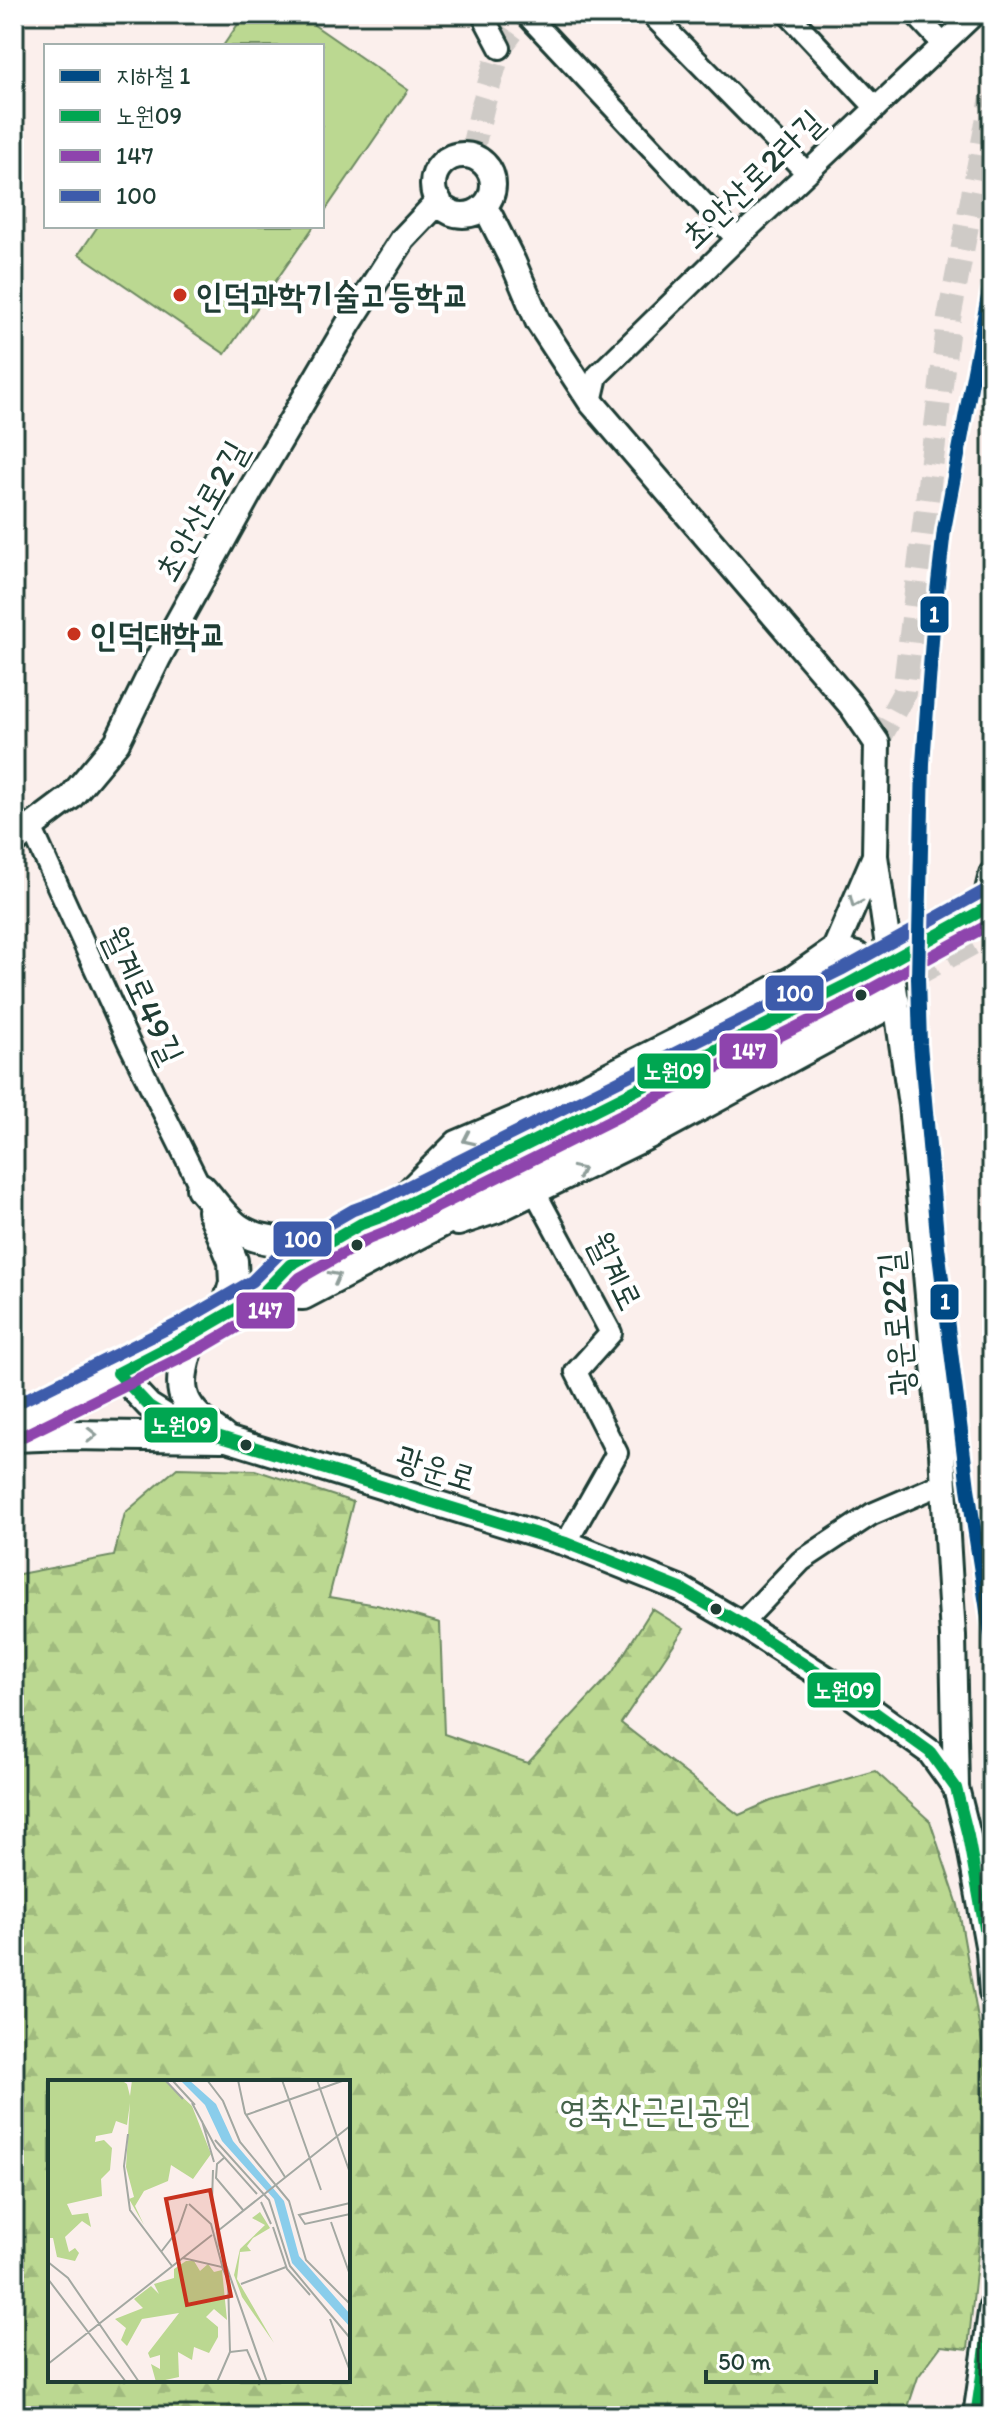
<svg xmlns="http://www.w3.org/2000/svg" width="1006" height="2430" font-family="Itim,'Poor Story',sans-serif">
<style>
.green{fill:#bbd891;stroke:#6d8a62;stroke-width:2}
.forest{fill:url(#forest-firs);stroke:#6d8a62;stroke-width:2;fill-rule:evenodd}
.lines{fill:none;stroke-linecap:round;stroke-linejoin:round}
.tertiary-tunnel{stroke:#cfcbc7;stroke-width:24;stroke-dasharray:24 12;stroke-linecap:butt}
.secondary-tunnel{stroke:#cfcbc7;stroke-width:28;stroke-dasharray:28 14;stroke-linecap:butt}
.minor-casing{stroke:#1f3d34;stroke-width:26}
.tertiary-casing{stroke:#1f3d34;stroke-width:30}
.secondary-casing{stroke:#1f3d34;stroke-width:34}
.minor{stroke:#fff;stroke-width:20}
.tertiary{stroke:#fff;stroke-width:24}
.secondary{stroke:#fff;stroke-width:28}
.bus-1-casing{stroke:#fff;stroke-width:18}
.bus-2-casing{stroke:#fff;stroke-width:18}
.bus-3-casing{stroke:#fff;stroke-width:18}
.bus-1{stroke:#00a651;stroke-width:12}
.bus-2{stroke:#8e44ad;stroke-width:12}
.bus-3{stroke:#3d5bab;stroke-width:12}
.metro-1-casing{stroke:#fff;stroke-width:20}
.metro-1{stroke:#004a85;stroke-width:14}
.oneway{stroke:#8f9e9a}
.poi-dot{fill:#c8321e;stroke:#fff;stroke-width:3}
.bus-dot{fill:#1f3d34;stroke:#fff;stroke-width:3}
.labels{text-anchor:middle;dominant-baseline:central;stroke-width:8;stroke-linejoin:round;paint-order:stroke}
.street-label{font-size:34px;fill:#1f3d34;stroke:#fff}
.poi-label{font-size:34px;font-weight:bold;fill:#1f3d34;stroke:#fff;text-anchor:start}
.park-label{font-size:34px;fill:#46644b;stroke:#fff}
.inset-road{fill:none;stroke:#a3a8a2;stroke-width:2}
.view{fill:#c8321e;fill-opacity:0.15;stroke:#c8321e;stroke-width:4}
.inset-edge{fill:none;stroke:#1f3d34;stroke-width:4}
.line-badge{stroke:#fff;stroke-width:3}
.badge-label{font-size:22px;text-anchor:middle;font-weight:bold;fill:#fff}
</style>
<defs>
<pattern id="forest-firs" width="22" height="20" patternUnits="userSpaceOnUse" patternTransform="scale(2)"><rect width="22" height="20" fill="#bbd891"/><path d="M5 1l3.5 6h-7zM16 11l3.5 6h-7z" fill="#a0ba7e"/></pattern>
</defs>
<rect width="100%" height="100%" fill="#fbefec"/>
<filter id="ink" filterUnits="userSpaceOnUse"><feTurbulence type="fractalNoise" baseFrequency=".0125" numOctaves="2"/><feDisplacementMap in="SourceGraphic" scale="16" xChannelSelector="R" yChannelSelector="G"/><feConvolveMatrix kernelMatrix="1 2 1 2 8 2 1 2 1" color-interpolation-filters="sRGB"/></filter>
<g filter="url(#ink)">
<!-- green -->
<path class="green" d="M245,14H298L408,90L322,215V46H223Z
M98,226H314L225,354L79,254Z"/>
<!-- forest -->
<path class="forest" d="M177,1468L255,1470L353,1502L329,1597L377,1605L440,1623L444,1734L528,1763L612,1673L652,1609L684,1629L621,1723L739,1815L771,1801L875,1771L930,1821L958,1905L985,2059L986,2176L968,2349L941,2346L918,2377L905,2416H14V1575L114,1556L125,1513ZM50,2082H348V2380H50Z"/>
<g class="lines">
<!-- tertiary-tunnel -->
<path class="tertiary-tunnel" d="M471,156L483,105L500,48L525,14
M877,743L904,693L949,318L992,97"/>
<!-- secondary-tunnel -->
<path class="secondary-tunnel" d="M870,972L992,905
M873,996L992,930"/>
<!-- minor casing -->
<g class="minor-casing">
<path id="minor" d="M482,14L500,48
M526,14L737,239
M651,14L807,173
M788,14L876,108
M915,14L943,44
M591,402L597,376L737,239L975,14
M31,827L129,1043L201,1188
M535,1192L611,1333L576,1372L617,1453L566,1543
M741,1624L801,1561L872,1514L944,1483"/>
</g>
<!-- tertiary casing -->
<g class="tertiary-casing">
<path id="tertiary" d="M433 185a30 30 0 1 1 60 0a30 30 0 1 1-60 0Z
M483,207L490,216L513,262L538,321L591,402L851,705L877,743L875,856L911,1105L942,1453L953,1636L956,1788
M14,843L31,827L71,797L117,742L158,658L253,486L349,323L403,239L439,201
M992,874L984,907L992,927
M835,949L857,955L871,968L878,988L877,999L863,1020
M393,1207L457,1143L563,1098L674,1042L792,979L835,949L874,858
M458,1223L497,1210L649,1136L897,1002
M118,1373L149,1406L178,1424L566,1543L681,1589L741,1624L841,1688L930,1752L956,1788L968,1836L989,1951L992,1993
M976,2416L992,2306"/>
</g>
<!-- secondary casing -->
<g class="secondary-casing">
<path id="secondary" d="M201,1188C213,1201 224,1219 239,1229C263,1245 304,1244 331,1235
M212,1211L233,1261L234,1283L224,1316
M262,1294L303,1295L858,1004
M193,1334C176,1388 174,1403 222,1437
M14,1423L193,1334L262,1294L290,1265L361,1224L386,1215L848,984
M14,1437L67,1435L222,1437"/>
</g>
<!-- minor -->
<use href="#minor" class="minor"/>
<!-- tertiary -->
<use href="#tertiary" class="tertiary"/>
<!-- secondary -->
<use href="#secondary" class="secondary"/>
<!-- bus-1 casing -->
<g class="bus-1-casing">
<path id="bus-1" d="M992,905L848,984L386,1215L361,1224L290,1265L262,1294L193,1334L118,1373L149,1406L178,1424L566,1543L681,1589L741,1624L841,1688L930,1752L956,1788L968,1836L989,1951L992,1993
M976,2416L992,2306"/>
</g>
<!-- bus-2 casing -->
<g class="bus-2-casing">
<path id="bus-2" d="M21,1437L201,1348L271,1307L300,1278L368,1239L393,1229L855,998L992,923"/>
</g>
<!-- bus-3 casing -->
<g class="bus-3-casing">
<path id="bus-3" d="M14,1405L185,1320L252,1281L282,1251L353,1210L380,1200L841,970L984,891"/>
</g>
<!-- bus-1 -->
<use href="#bus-1" class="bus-1"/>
<!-- bus-2 -->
<use href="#bus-2" class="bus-2"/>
<!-- bus-3 -->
<use href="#bus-3" class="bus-3"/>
<!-- metro-1 casing -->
<g class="metro-1-casing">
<path id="metro-1" d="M992,275L944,530L933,627L923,763L918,978L920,1044L938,1247L968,1488L992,1643"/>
</g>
<!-- metro-1 -->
<use href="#metro-1" class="metro-1"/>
</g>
<!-- one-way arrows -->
<defs><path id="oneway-chevron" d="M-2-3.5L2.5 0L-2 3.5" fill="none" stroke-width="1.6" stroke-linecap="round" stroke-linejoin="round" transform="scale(2)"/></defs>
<g class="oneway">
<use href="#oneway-chevron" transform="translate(855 902) rotate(113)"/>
<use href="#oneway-chevron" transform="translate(468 1139) rotate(155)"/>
<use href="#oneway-chevron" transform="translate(579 1171) rotate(-26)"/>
<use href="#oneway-chevron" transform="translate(335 1277) rotate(-28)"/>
<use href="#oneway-chevron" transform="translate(92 1435) rotate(1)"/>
</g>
</g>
<!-- markers -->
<g class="poi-dot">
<circle cx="180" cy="295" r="8"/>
<circle cx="74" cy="634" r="8"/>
</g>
<g class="bus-dot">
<circle cx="861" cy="995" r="7"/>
<circle cx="357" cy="1245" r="7"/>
<circle cx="246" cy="1445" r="7"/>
<circle cx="716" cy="1609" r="7"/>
</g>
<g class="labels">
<!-- street labels -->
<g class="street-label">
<text transform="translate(752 179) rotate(-44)">초안산로2라길</text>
<text transform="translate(201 511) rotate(-61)">초안산로2길</text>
<text transform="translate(143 995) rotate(65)">월계로49길</text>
<text transform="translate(615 1271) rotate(64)">월계로</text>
<text transform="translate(896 1324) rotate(-95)">광운로22길</text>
<text transform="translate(436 1468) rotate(17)">광운로</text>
</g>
<!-- poi labels -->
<g class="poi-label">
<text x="196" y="295">인덕과학기술고등학교</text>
<text x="90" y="634">인덕대학교</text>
</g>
<!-- park labels -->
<g class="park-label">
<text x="655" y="2110">영축산근린공원</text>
</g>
</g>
<!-- overview -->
<g transform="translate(48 2080)">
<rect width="302" height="302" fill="#fbefec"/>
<path d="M212,132L222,148L205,158L199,166L203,171L192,172L189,199L226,263L194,217L186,195L192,169L217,145L204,138Z" fill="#bbd891"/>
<path d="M0,0H73L79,4L82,16L84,0H116L144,26L163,74L145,99L123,85L120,101L96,111L87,126L96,145L81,119L86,117L78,87L82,23L79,45L68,41L64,53L48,56L47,62L56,60L64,68L62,90L53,99L54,116L19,124L24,135L40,133L43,147L34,141L17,157L21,172L27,168L31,173L27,181L9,177L5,158H0ZM138,181H146L152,191L160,184L166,192L174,190L179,240L166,229L158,237L170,247V257L161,273L146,267L144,280L130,272L131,297L108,302L103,284L112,289V275L102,278L100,273L131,233L94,239L79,266L73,260L78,248L67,239L95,228L86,219L103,206L111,214L106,204L126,198V189Z" fill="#bbd891"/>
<path d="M132,0H141L168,24L185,61L236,121L251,176L302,234V247L244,183L226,119L174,61L157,25Z" fill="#8acdeb"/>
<path class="inset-road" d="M117,0L135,19M124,0L147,25M159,0L175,21L192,62L241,121L258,180L302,224M190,0L197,33L237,97M234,0L273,110M269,0L302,93M144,23L168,68L209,114M198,35L297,0M154,41L166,82M80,54L76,86L82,130L124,186M167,60L221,120L242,186L302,258M177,77L169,84L168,98L195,130M164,121L165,90M213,122L223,144M165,123L171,165L219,302M302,123L251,135L257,144L302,134M141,124L163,144L175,189M283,142L302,195M225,147L239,189L262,215M171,150L302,46M113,172L130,150L139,124M135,178L174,187L180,200L182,272L169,302M0,182L20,198L91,302M0,199L78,302M193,204L238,187M282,239L302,291M182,272L199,270L213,302M0,284L164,155"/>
<path class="view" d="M162,110L183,216L139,225L118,119Z"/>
<rect width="302" height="302" class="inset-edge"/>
</g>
<g class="line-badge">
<rect x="919" y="595" width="31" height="39" rx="8" fill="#004a85"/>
<rect x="764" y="974" width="61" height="38" rx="8" fill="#3d5bab"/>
<rect x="718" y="1032" width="61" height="38" rx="8" fill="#8e44ad"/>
<rect x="636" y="1052" width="76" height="38" rx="8" fill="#00a651"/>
<rect x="272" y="1220" width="61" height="38" rx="8" fill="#3d5bab"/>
<rect x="929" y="1283" width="31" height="38" rx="8" fill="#004a85"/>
<rect x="235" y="1291" width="61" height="39" rx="8" fill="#8e44ad"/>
<rect x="143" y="1406" width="76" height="38" rx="8" fill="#00a651"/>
<rect x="806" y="1671" width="76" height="38" rx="8" fill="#00a651"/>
</g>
<g class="badge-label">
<text x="934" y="622">1</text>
<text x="795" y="1001">100</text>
<text x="749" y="1059">147</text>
<text x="674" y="1079">노원09</text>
<text x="303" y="1247">100</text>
<text x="945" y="1309">1</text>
<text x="265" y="1318">147</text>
<text x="181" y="1433">노원09</text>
<text x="844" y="1698">노원09</text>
</g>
<!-- margin -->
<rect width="1006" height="2430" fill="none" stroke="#fff" stroke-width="48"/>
<rect x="24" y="24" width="958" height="2382" fill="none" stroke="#1f3d34" stroke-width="3" filter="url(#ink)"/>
<!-- legend -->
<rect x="44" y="44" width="280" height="184" fill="#ffffff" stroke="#a5b1ae" stroke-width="2"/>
<rect x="60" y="70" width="40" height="12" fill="#004a85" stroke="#a5b1ae" stroke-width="2"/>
<text x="116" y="84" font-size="24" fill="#1f3d34">지하철 1</text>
<rect x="60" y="110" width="40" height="12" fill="#00a651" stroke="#a5b1ae" stroke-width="2"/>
<text x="116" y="124" font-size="24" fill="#1f3d34">노원09</text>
<rect x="60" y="150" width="40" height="12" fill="#8e44ad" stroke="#a5b1ae" stroke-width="2"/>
<text x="116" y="164" font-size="24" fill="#1f3d34">147</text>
<rect x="60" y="190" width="40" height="12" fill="#3d5bab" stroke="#a5b1ae" stroke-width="2"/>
<text x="116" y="204" font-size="24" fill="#1f3d34">100</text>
<!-- scale -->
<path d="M706 2370v12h170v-12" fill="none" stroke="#1f3d34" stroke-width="4"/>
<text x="718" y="2370" font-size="24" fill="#1f3d34" stroke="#ffffff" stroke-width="6" paint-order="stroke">50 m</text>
</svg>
